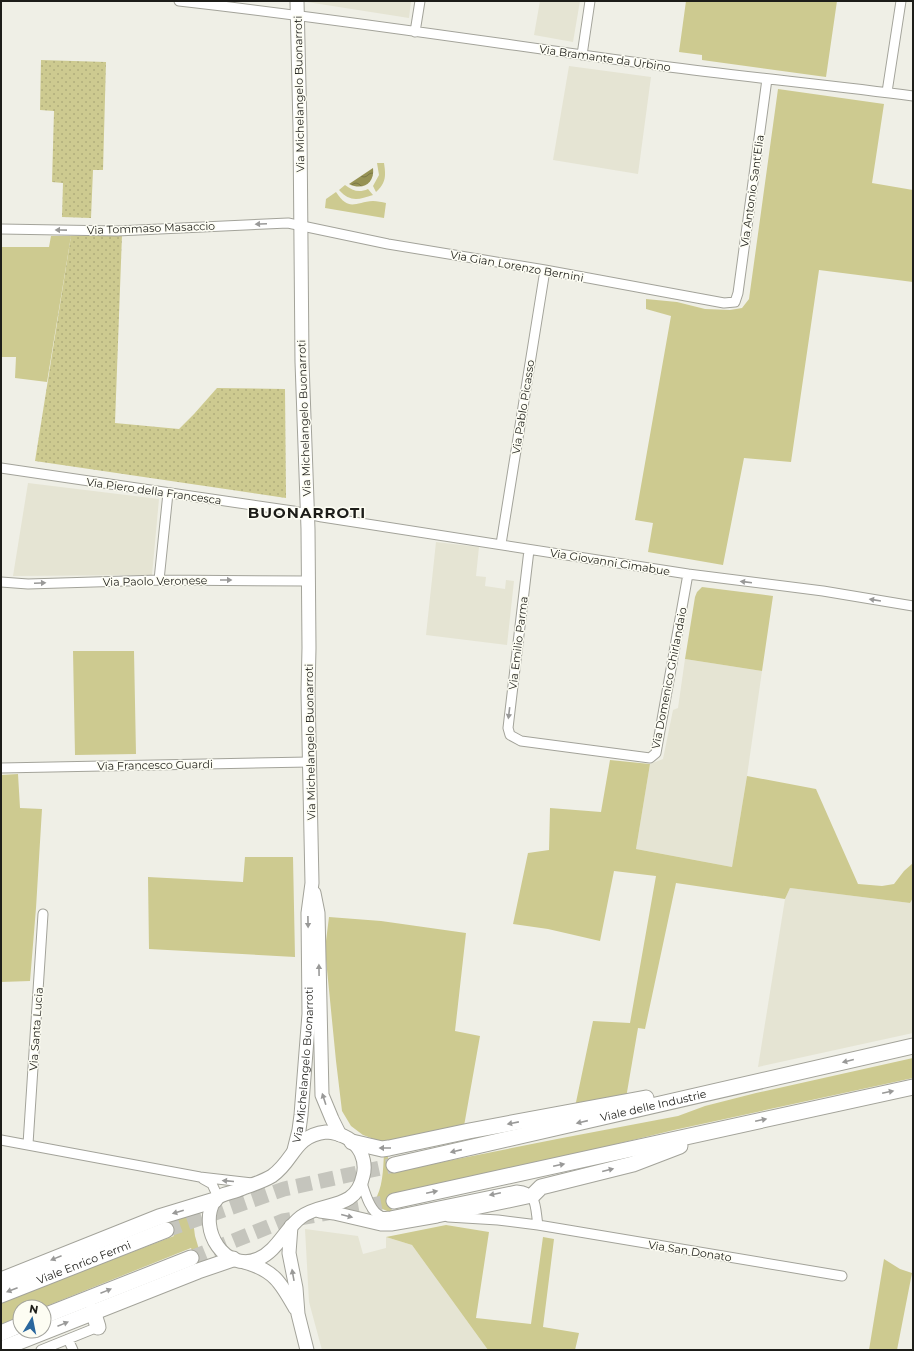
<svg xmlns="http://www.w3.org/2000/svg" width="914" height="1351" font-family="Montserrat,sans-serif">
<style>
.built{fill:#e5e4d3}
.green{fill:#cdca90}
.park{fill:url(#park-dots)}
.water{fill:url(#water-waves)}
.lines{fill:none;stroke-linecap:round;stroke-linejoin:round}
.primary-tunnel{stroke:#c5c5bd;stroke-width:15;stroke-dasharray:15 8;stroke-linecap:butt}
.street-casing{stroke:#a3a39a;stroke-width:11}
.secondary-casing{stroke:#a3a39a;stroke-width:15}
.primary-casing{stroke:#a3a39a;stroke-width:17}
.street{stroke:#fff;stroke-width:9}
.secondary{stroke:#fff;stroke-width:13}
.primary{stroke:#fff;stroke-width:15}
.oneway{fill:#999998}
.labels{text-anchor:middle;dominant-baseline:central;stroke-width:3;stroke-linejoin:round;paint-order:stroke}
.street-label{font-size:11px;fill:#1d1d19;stroke:#fdfdf3}
.district-label{font-size:15px;font-weight:bold;letter-spacing:1px;fill:#1d1d19;stroke:#fdfdf3}
</style>
<defs>
<pattern id="park-dots" width="8" height="8" patternUnits="userSpaceOnUse"><rect width="8" height="8" fill="#cdca90"/><path d="M2 2h.1M6 6h.1" fill="none" stroke="#b0ad7c" stroke-width="1.8" stroke-linecap="round"/></pattern>
<pattern id="water-waves" width="16" height="10" patternUnits="userSpaceOnUse"><rect width="16" height="10" fill="#969254"/><path d="M0 5q4-4 8 0t8 0" fill="none" stroke="#7a7745"/></pattern>
</defs>
<rect width="100%" height="100%" fill="#efefe6"/>
<!-- built -->
<path class="built" d="M307,1H411L409,18L307,2Z
M540,1H580L573,42L534,35Z
M569,66L651,77L638,174L553,160Z
M28,483L159,499L152,575L13,576Z
M436,542L479,547L476,576L486,577L485,586L505,589L506,580L514,581L507,645L426,635Z
M685,659L762,671L747,776L732,867L636,849L650,764L663,759L673,710L678,708Z
M790,888L910,903L913,898V1033L758,1067L785,899Z
M305,1229L358,1236L363,1254L386,1248V1237L412,1245L488,1350H322L309,1302Z"/>
<!-- green -->
<path class="green" d="M686,1H837L826,77L702,60V55L679,52Z
M778,89L884,104L872,183L913,190V282L819,270L791,462L744,458L723,565L648,552L653,523L635,520L671,316L646,309V299L677,302L705,309L730,310L742,308L749,299Z
M377,163H384C386,176 386,183 376,192L373,186L379,175Z
M345,185C353,191 359,193 368,189L373,195C358,200 350,202 339,190Z
M336,192C349,212 355,202 373,201C377,201 382,202 386,203L384,218L325,208L326,199Z
M51,236H71L47,382L15,378L16,357H1V247H49Z
M702,587L773,596L762,671L685,659L695,597L697,592Z
M73,651H134L136,754L75,755Z
M610,760L650,764L636,849L732,867L747,776L816,789L858,884L882,886L894,884L904,871L913,863V898L910,903L790,888L785,899L676,883L645,1029L638,1028L626,1098L575,1107L593,1021L630,1023L656,876L614,871L600,941L548,929L513,924L528,853L549,850L550,808L601,812Z
M18,774L20,808L42,809L36,908L30,981L1,982V775Z
M245,857H293L295,957L149,949L148,877L243,882Z
M329,917L381,921L466,933L455,1031L480,1036L464,1126L382,1142L363,1135L351,1126L342,1111L336,1061L325,949Z
M913,1058V1078L674,1130L604,1147L390,1194L392,1213L380,1208L374,1202C383,1188 383,1170 384,1154H387L392,1172L557,1139L678,1116L705,1106L756,1093Z
M192,1213L195,1236L203,1263L198,1265L191,1248L44,1307H20V1317L1,1324V1302L174,1236L166,1217Z
M446,1225L489,1232L476,1318L531,1324L543,1237L554,1239L543,1327L579,1333L575,1350H488L412,1245L386,1237Z
M884,1259L900,1269L912,1273L897,1350H869Z"/>
<!-- park -->
<path class="park" d="M41,60L106,62L103,170H93L91,218L62,217L63,183L52,182L54,111L40,110Z
M122,235L115,423L179,429L194,414L217,388L285,389L286,498L35,461L71,236Z"/>
<!-- water -->
<path class="water" d="M373,168C375,183 363,191 349,184Z"/>
<g class="lines">
<!-- primary-tunnel -->
<path class="primary-tunnel" d="M166,1230L284,1189L394,1165
M191,1258L283,1221L394,1201"/>
<!-- street casing -->
<g class="street-casing">
<path id="street" d="M179,1C340,19 501,44 662,66C745,77 829,85 913,96
M415,32L420,1
M582,55L590,1
M887,92L901,1
M1,229L117,231L288,223L388,244L545,270L724,303L735,302L738,293L767,79
M1,468L293,511L322,517L688,574L823,591L913,606
M501,544L545,270
M529,550L508,728L510,735L521,741L650,758L656,753L688,574
M159,580L168,493
M1,582L28,584L159,580L308,581
M1,768L309,762
M1,1140L200,1177L252,1183
M28,1144L43,914
M203,1179L212,1184L218,1197
M362,1183C365,1193 370,1212 381,1216C384,1217 388,1216 391,1216L517,1190C538,1191 535,1209 538,1225
M448,1217L498,1220L538,1225L842,1276
M68,1339L73,1350
M41,1350L98,1327"/>
</g>
<!-- secondary casing -->
<g class="secondary-casing">
<g id="secondary">
<path d="M314,893L318,913L322,1095L332,1119L340,1135"/>
<path d="M326,1132C341,1133 354,1139 361,1153C364,1160 365,1169 363,1176C356,1211 322,1201 301,1217C285,1229 277,1251 258,1259C225,1273 198,1230 214,1201C220,1193 233,1193 241,1189C251,1185 262,1182 272,1176C295,1160 293,1136 326,1132Z"/>
<path id="s1" d="M294,1150L299,1130L301,1115L309,1014L308,913L312,883L308,692L309,648L308,529L302,362L300,128L297,1"/>
<path d="M320,1211L334,1213L381,1224H391L437,1216L532,1196"/>
<path d="M291,1226L289,1253L296,1288L298,1314L307,1350"/>
<path d="M244,1262C274,1270 281,1283 295,1308"/>
</g>
</g>
<!-- primary casing -->
<g class="primary-casing">
<g id="primary">
<path d="M352,1142L382,1149L389,1148L469,1131L646,1098"/>
<path id="s2" d="M394,1165L913,1046"/>
<path d="M532,1196L541,1187L633,1164L680,1146"/>
<path d="M394,1201L913,1087"/>
<path d="M1,1280L159,1217L215,1200"/>
<path id="s3" d="M1,1295L166,1230"/>
<path d="M93,1311L98,1327"/>
<path d="M44,1316L191,1258"/>
<path d="M1,1333L20,1325"/>
<path d="M1,1349L198,1271L233,1259"/>
</g>
</g>
<!-- street -->
<use href="#street" class="street"/>
<!-- secondary -->
<use href="#secondary" class="secondary"/>
<!-- primary -->
<use href="#primary" class="primary"/>
</g>
<!-- one-way arrows -->
<defs><path id="oneway-solid" d="M-6-.8H1V-3.2L6.5 0L1 3.2V.8H-6Z"/></defs>
<g class="oneway">
<use href="#oneway-solid" transform="translate(261 224) rotate(177)"/>
<use href="#oneway-solid" transform="translate(61 230) rotate(-179)"/>
<use href="#oneway-solid" transform="translate(226 580)"/>
<use href="#oneway-solid" transform="translate(746 582) rotate(-173)"/>
<use href="#oneway-solid" transform="translate(40 583) rotate(-2)"/>
<use href="#oneway-solid" transform="translate(875 600) rotate(-171)"/>
<use href="#oneway-solid" transform="translate(509 713) rotate(97)"/>
<use href="#oneway-solid" transform="translate(308 922) rotate(89)"/>
<use href="#oneway-solid" transform="translate(319 970) rotate(-91)"/>
<use href="#oneway-solid" transform="translate(848 1061) rotate(166)"/>
<use href="#oneway-solid" transform="translate(888 1092) rotate(-12)"/>
<use href="#oneway-solid" transform="translate(324 1099) rotate(-108)"/>
<use href="#oneway-solid" transform="translate(761 1120) rotate(-12)"/>
<use href="#oneway-solid" transform="translate(582 1122) rotate(167)"/>
<use href="#oneway-solid" transform="translate(513 1123) rotate(169)"/>
<use href="#oneway-solid" transform="translate(385 1148) rotate(180)"/>
<use href="#oneway-solid" transform="translate(456 1151) rotate(167)"/>
<use href="#oneway-solid" transform="translate(559 1165) rotate(-12)"/>
<use href="#oneway-solid" transform="translate(608 1170) rotate(-14)"/>
<use href="#oneway-solid" transform="translate(228 1181) rotate(-175)"/>
<use href="#oneway-solid" transform="translate(432 1192) rotate(-12)"/>
<use href="#oneway-solid" transform="translate(495 1194) rotate(168)"/>
<use href="#oneway-solid" transform="translate(178 1212) rotate(164)"/>
<use href="#oneway-solid" transform="translate(347 1216) rotate(14)"/>
<use href="#oneway-solid" transform="translate(56 1258) rotate(158)"/>
<use href="#oneway-solid" transform="translate(293 1275) rotate(-100)"/>
<use href="#oneway-solid" transform="translate(12 1290) rotate(159)"/>
<use href="#oneway-solid" transform="translate(106 1291) rotate(-22)"/>
<use href="#oneway-solid" transform="translate(63 1324) rotate(-22)"/>
</g>
<g class="labels">
<!-- street labels -->
<g class="street-label">
<text transform="translate(605 58) rotate(8)">Via Bramante da Urbino</text>
<text transform="translate(299 94) rotate(-91)">Via Michelangelo Buonarroti</text>
<text transform="translate(752 191) rotate(-82)">Via Antonio Sant'Elia</text>
<text transform="translate(151 228) rotate(-2)">Via Tommaso Masaccio</text>
<text transform="translate(517 266) rotate(10)">Via Gian Lorenzo Bernini</text>
<text transform="translate(523 407) rotate(-81)">Via Pablo Picasso</text>
<text transform="translate(304 418) rotate(-92)">Via Michelangelo Buonarroti</text>
<text transform="translate(154 491) rotate(8)">Via Piero della Francesca</text>
<text transform="translate(610 562) rotate(9)">Via Giovanni Cimabue</text>
<text transform="translate(155 581) rotate(-1)">Via Paolo Veronese</text>
<text transform="translate(518 643) rotate(-83)">Via Emilio Parma</text>
<text transform="translate(669 678) rotate(-79)">Via Domenico Ghirlandaio</text>
<text transform="translate(310 742) rotate(-91)">Via Michelangelo Buonarroti</text>
<text transform="translate(155 765) rotate(-1)">Via Francesco Guardi</text>
<text transform="translate(36 1029) rotate(-86)">Via Santa Lucia</text>
<text stroke="none"><textPath href="#s1" startOffset="86">Via Michelangelo Buonarroti</textPath></text>
<text stroke="none"><textPath href="#s2" startOffset="266">Viale delle Industrie</textPath></text>
<text transform="translate(690 1251) rotate(9)">Via San Donato</text>
<text stroke="none"><textPath href="#s3" startOffset="89">Viale Enrico Fermi</textPath></text>
</g>
<!-- district labels -->
<g class="district-label">
<text x="307" y="512">BUONARROTI</text>
</g>
</g>
<!-- border -->
<rect width="914" height="1351" fill="none" stroke="#1d1d19" stroke-width="4"/>
<!-- north arrow -->
<g transform="translate(32 1319) rotate(10)"><circle r="19" fill="#fdfdf3" stroke="#a3a39c"/>
<path d="M0-3L7 15L0 10L-7 15Z" fill="#2a679e"/>
<text y="-6" font-size="11" font-weight="bold" text-anchor="middle" fill="#1d1d19">N</text>
</g>
</svg>
